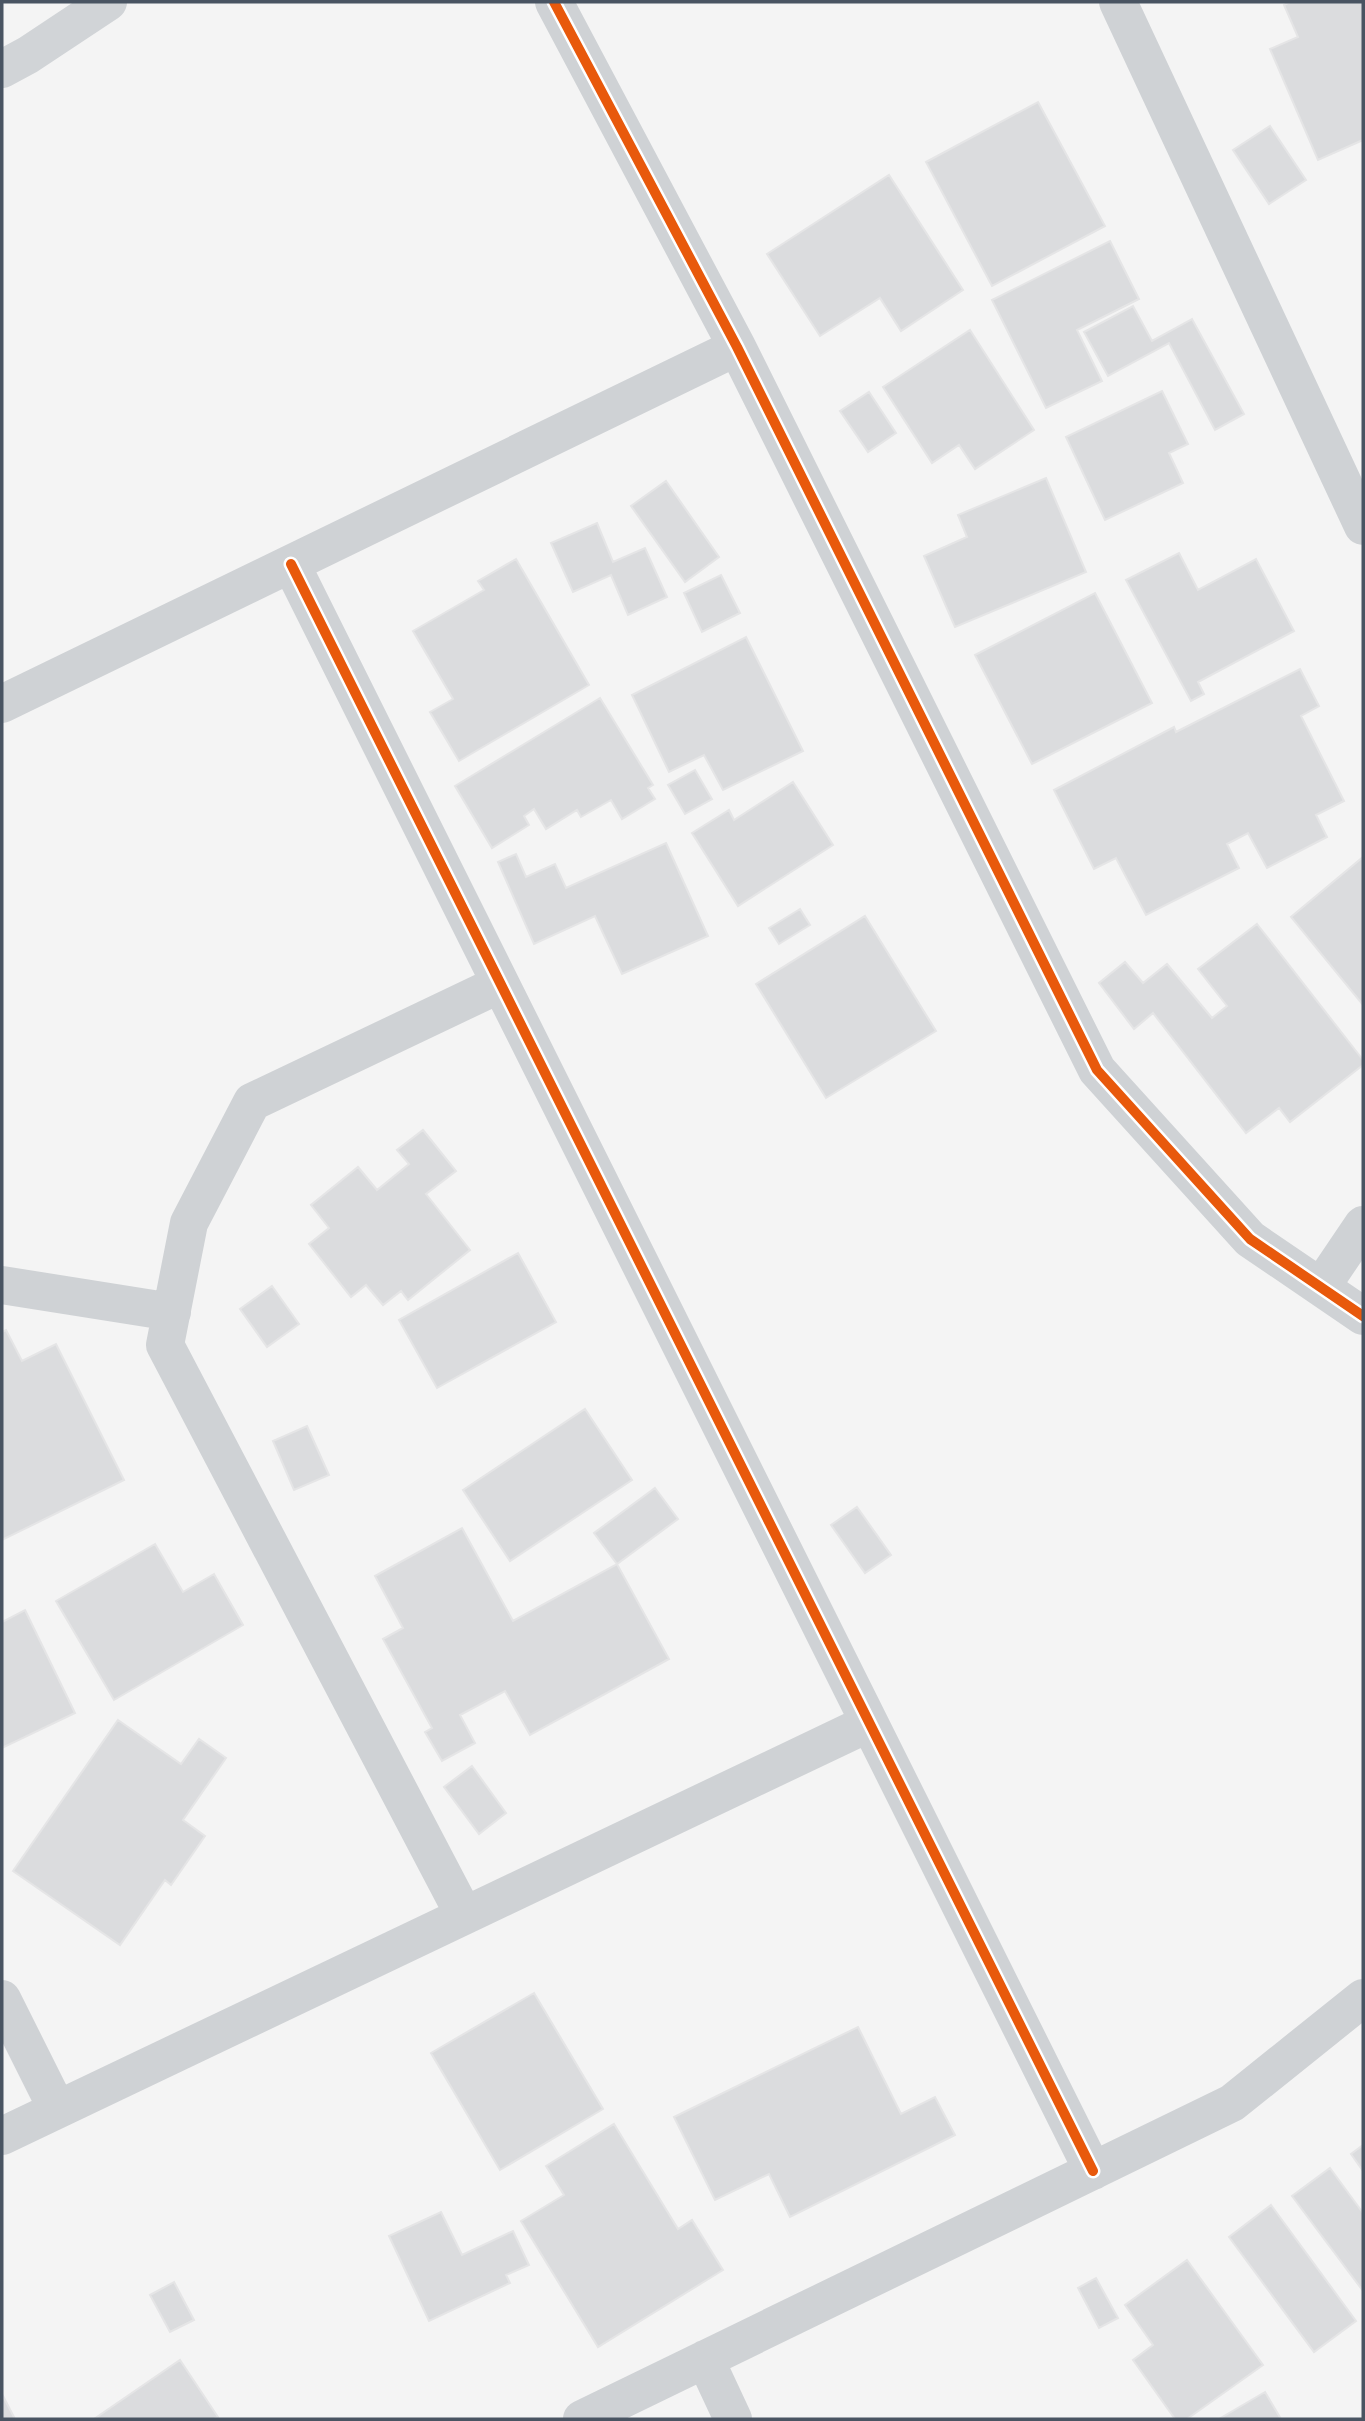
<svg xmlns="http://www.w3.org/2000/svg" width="1365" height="2421" font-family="'Alegreya Sans',sans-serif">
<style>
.building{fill:#dbdcde;stroke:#e5e5e6;stroke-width:2}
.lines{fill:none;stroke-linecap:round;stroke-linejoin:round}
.street{stroke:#cfd2d5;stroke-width:38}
.secondary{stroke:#d1d4d7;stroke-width:38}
.cycleway-casing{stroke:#fff;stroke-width:15}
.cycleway{stroke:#e8590c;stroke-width:10}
</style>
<rect width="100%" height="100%" fill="#f4f4f4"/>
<!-- building -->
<path class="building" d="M1290,2H1363V140L1318,160L1270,49L1298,37L1284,5Z
M1038,102L1105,226L992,286L926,162Z
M1270,126L1306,180L1269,204L1233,150Z
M889,175L963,290L901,331L880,298L820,336L767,254Z
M1110,241L1139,299L1077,330L1102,381L1046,408L992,300Z
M1133,306L1152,341L1192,319L1244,414L1215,430L1169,343L1108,376L1084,332Z
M970,330L1034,430L975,469L959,445L932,463L883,387Z
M1162,391L1188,444L1169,453L1183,483L1105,520L1066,437Z
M869,392L896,433L868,452L840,411Z
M1046,478L1086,572L955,627L924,556L967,537L958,515Z
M666,481L719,557L685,582L631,506Z
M597,523L613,562L645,548L667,597L628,615L611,575L573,592L551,543Z
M1179,553L1198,590L1256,559L1294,631L1198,682L1204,694L1191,701L1126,580Z
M516,559L589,685L459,761L430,712L453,699L413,631L484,590L478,581Z
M721,575L740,613L702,632L684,593Z
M1095,593L1152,703L1032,764L975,655Z
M746,637L803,751L723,790L704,755L669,772L632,695Z
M1300,669L1319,706L1301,716L1344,801L1316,815L1327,837L1267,868L1248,833L1227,844L1239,868L1146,915L1116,858L1094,869L1054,790L1174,727L1176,732Z
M600,698L653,785L648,788L655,799L622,819L611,800L581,817L577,810L546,829L534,809L524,816L529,825L492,848L455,786Z
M695,770L712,799L685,814L668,785Z
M793,782L833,845L738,906L692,833L729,810L734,820Z
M666,843L708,936L622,974L595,916L534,944L498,862L516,854L526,877L555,864L566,888Z
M1363,857V1005L1291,917Z
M800,909L810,925L779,944L769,928Z
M865,916L936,1031L826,1098L756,984Z
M1257,924L1363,1060V1065L1290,1122L1279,1108L1246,1133L1153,1013L1134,1029L1099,983L1125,962L1143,983L1167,964L1212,1018L1227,1006L1198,969Z
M423,1130L456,1171L426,1194L470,1250L408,1300L401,1291L383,1305L366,1285L351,1297L309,1244L329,1228L311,1205L358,1167L377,1190L409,1164L397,1150Z
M518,1253L556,1322L437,1388L399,1320Z
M272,1286L299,1324L267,1347L240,1309Z
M6,1330L22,1361L56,1344L124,1480L2,1540V1332Z
M585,1409L632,1480L510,1561L463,1490Z
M307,1426L329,1475L294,1490L273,1441Z
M655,1488L678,1519L617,1564L594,1533Z
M857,1507L891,1555L865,1573L831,1525Z
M462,1528L513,1621L617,1564L669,1659L530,1735L505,1691L460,1715L475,1743L442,1761L425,1732L432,1728L383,1639L403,1628L375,1576Z
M155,1544L183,1592L214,1574L243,1625L114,1700L56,1601Z
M25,1610L75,1713L2,1748V1622Z
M118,1720L181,1764L199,1739L226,1758L183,1820L205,1836L171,1885L165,1880L120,1945L13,1871Z
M472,1766L506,1813L479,1834L444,1787Z
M534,1993L603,2109L500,2170L431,2053Z
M858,2027L901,2114L935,2097L955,2135L790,2217L769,2174L715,2200L674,2117Z
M614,2124L678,2229L692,2220L723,2270L598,2347L521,2221L564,2195L546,2166Z
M1363,2145V2171L1351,2154Z
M1330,2168L1363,2213V2291L1292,2196Z
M1271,2205L1356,2321L1314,2352L1229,2237Z
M441,2212L462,2255L513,2231L529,2265L506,2275L510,2283L429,2321L389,2236Z
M1187,2260L1263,2365L1187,2419H1175L1133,2360L1153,2345L1125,2305Z
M1096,2278L1118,2318L1099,2328L1078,2288Z
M174,2282L194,2320L170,2332L150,2295Z
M180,2360L218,2417L214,2419H94Z
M1265,2392L1281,2419H1219Z
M2,2394L15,2419H2Z"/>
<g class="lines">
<!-- street -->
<path class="street" d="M554,2L737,347L1097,1070L1250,1239L1363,1316
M1118,2L1363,526
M291,564L1093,2171
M2,704L737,347
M2,1285L172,1312
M1321,1287L1363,1225
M464,1915L165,1345L189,1223L252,1102L500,984
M2,1999L57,2109
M2,2136L869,1723
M705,2359L733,2419
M582,2419L1232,2103L1363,1998"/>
<!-- secondary -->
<path class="secondary" d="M2,69L28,55L108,2"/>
<!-- cycleway casing -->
<g class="cycleway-casing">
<path id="cycleway" d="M554,2L737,347L1097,1070L1250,1239L1363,1316
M291,564L1093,2171"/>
</g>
<!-- cycleway -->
<use href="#cycleway" class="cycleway"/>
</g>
<!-- border -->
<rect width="1365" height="2421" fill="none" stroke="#495462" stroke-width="7"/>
</svg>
